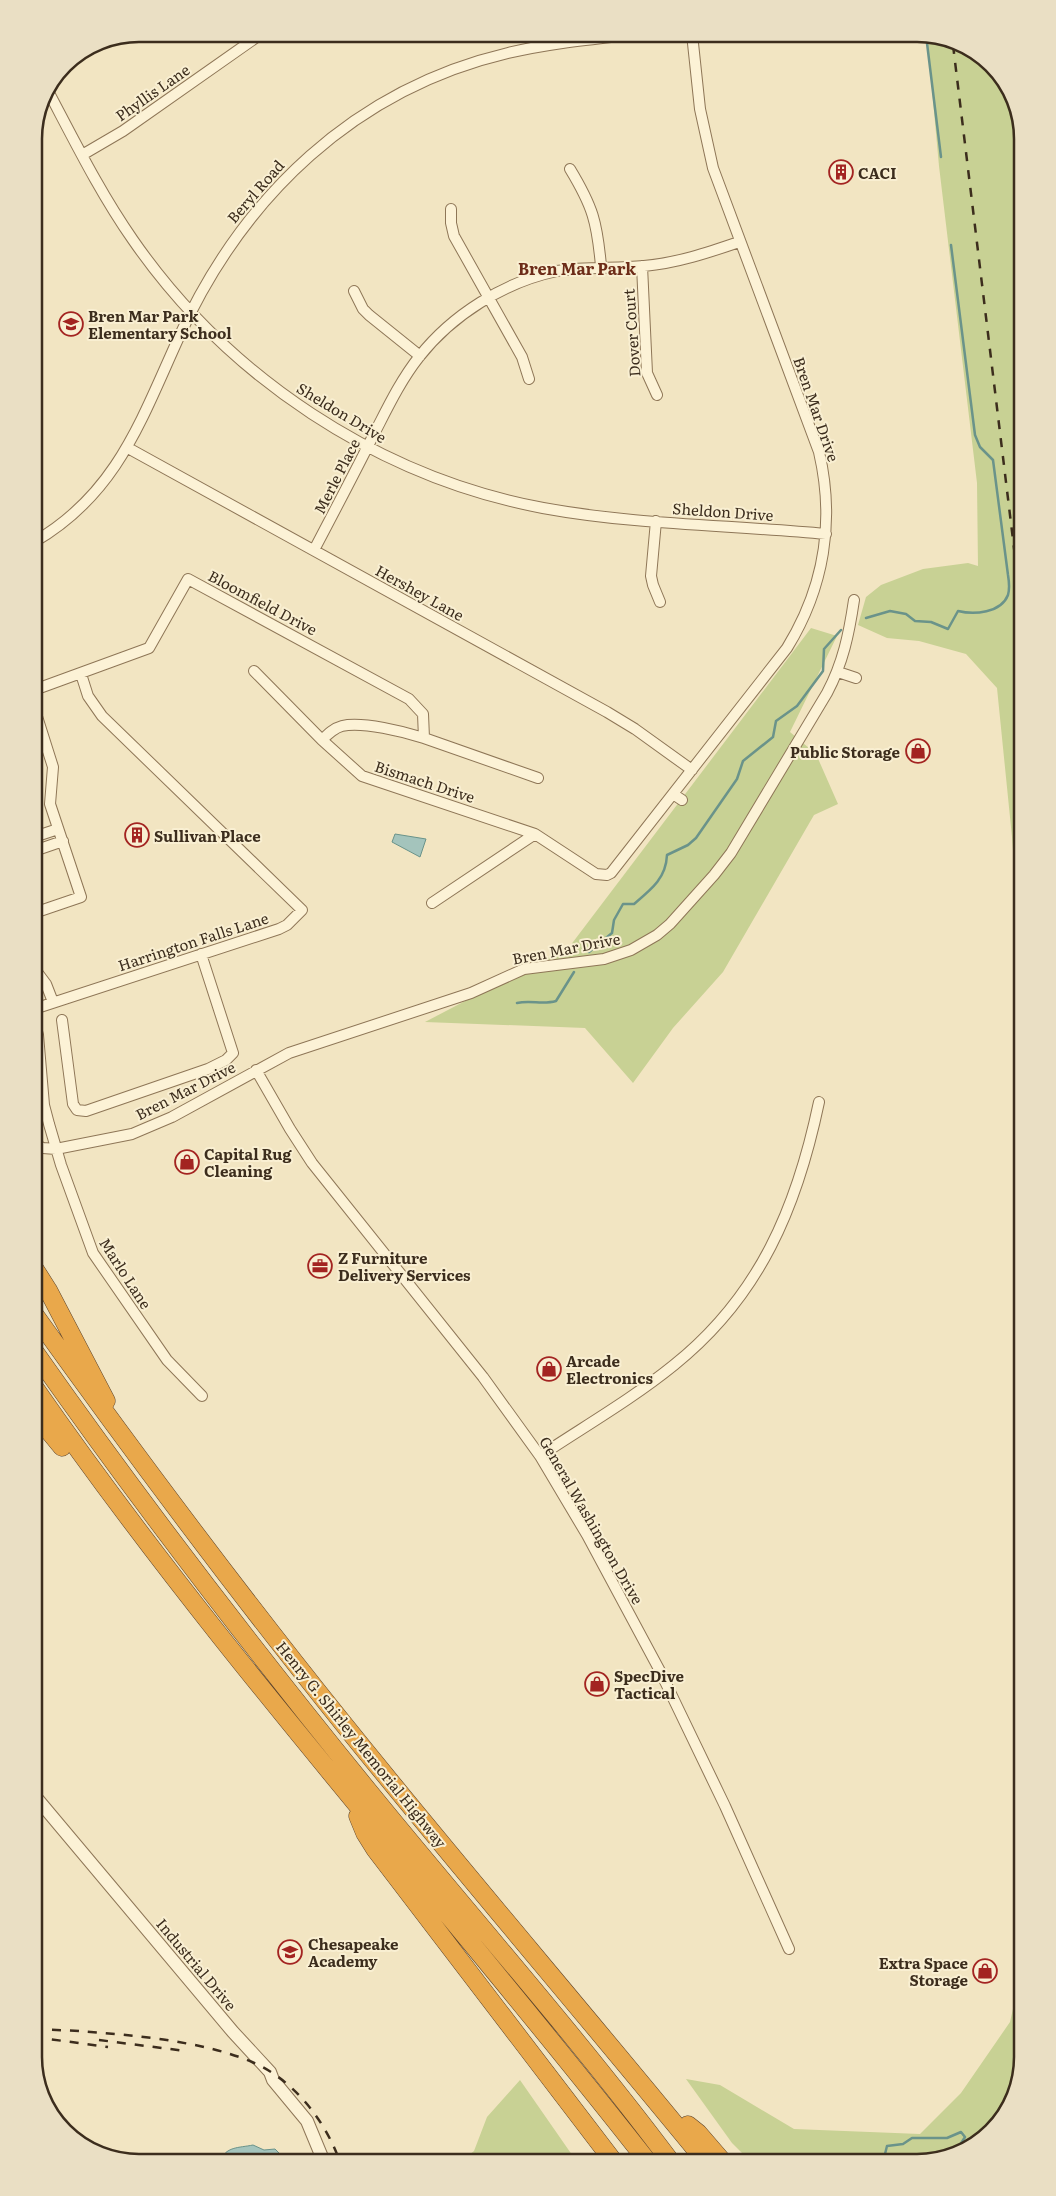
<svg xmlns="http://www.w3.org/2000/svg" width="1056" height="2196" font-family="Literata,serif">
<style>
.green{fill:#c8d194}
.water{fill:#a4c4bc;stroke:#6a938a}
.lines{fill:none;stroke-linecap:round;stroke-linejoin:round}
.stream{stroke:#6a938a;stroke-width:2.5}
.minor-casing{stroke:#8e7657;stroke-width:12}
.tertiary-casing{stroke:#8e7657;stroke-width:14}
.motorway-casing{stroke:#5b432c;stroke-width:19}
.minor{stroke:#fcf2d6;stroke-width:10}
.tertiary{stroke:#fcf2d6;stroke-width:12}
.motorway{stroke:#e9a84b;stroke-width:18}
.rail{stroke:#3c2d1d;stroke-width:2.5;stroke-dasharray:9 9;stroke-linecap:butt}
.labels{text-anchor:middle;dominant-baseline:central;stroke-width:4;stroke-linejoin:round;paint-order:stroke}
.street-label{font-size:15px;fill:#3c2d1d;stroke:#f9efd2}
.poi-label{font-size:15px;font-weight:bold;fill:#3c2d1d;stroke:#f9efd2;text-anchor:start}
.neighbourhood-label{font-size:16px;font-weight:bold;fill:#6d2c18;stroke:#f9efd2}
.rim{fill:none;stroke:#3c2d1d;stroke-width:2.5}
</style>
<rect width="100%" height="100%" fill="#f2e5c2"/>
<!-- green -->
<path class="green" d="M927,35L981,55L1014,99L1022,140V1116L1017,1115L1013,939L1019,932L1012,837L997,688L966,654L919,641L887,638L858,625L866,597L881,585L923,569L968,563L978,566L977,483L939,166Z
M811,628L837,636L790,732L816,754L838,804L814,815L723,972L673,1028L633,1083L585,1028L425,1022L570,946Z
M1022,1969V2057L1004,2115L957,2154L916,2162H751L732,2143L686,2079L720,2085L794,2129L920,2134L961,2093L1010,2022Z
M520,2080L577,2162H460L474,2151L487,2117Z"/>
<!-- water -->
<path class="water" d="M395,834L426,839L420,857L392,842Z
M253,2145L264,2150L275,2149L282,2156L293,2162H220C225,2146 239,2148 253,2145Z"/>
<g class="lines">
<!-- stream -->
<path class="stream" d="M926,35L941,157
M866,618L890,611L906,614L915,621L931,622L948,629L958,611C974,615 1001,613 1008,595C1010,588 1009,581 1008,575L993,460L980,447L975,435L951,245
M589,952L612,933L614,920L623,904H634C652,889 666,878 667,855L688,845L696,838L737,779L743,761L773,737L776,721L797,706L823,671L824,649L841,630
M517,1003C531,1000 543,1005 556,1001L574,972
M790,2158L806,2162
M883,2162L887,2146L903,2144L912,2138H947L961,2132L965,2137L960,2145L963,2149"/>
<!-- minor casing -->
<g class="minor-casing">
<path id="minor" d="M47,89C74,140 100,193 133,240C228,377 378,477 543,508C636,525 732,525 826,534
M82,155L123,131L261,34
M570,169C593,207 597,222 601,266
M451,209V223L454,236L522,357L529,379
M642,266L647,373L657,395
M354,291L363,309L369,315L420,356
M128,448L607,712L635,729L692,770
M656,521L651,576L653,585L660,602
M34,542C117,494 141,420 179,337C243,196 355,89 508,53C550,43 594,39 637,34
M314,550C334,512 354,474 373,436C387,409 400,381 419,357C452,315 504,282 557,271C586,266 615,269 644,266C677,263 707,253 739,242
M254,671L322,740L362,776L535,834
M838,672L856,678
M34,690L149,648L188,579L409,699L423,714L424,738L538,778
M322,740C328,734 334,728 342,726C362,721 405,732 424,738
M673,794L682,800
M34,837L58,829
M34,851L63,841
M432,903L535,834L596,874L607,875L611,873L787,648C824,588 835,521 819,452L713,168L700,109L692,34
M34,913L81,897L50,804L53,767L34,707
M34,968L46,984L53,1002
M34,1009L279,929L287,925L302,910L102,716L88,696L81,674
M62,1020L73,1104L77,1110L86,1111L208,1069L226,1060L233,1053L201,954
M34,1021L38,1035L44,1105L49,1124L61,1165L93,1253L167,1360L202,1396
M256,1070L290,1129L312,1163L483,1377L540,1456L587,1535L660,1671L725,1806L789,1949
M34,1144L43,1148L56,1149L132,1134L172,1117L289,1053L471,993L524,969L604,959L631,950L657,935L670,924L714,875L731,853L827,693C843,663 849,634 854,600
M540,1456C585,1426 632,1399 674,1365C760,1296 797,1207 819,1102"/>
</g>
<!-- tertiary casing -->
<g class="tertiary-casing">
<path id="tertiary" d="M34,1795L233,2032L270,2072L273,2080L307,2121L324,2162"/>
</g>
<!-- motorway casing -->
<g class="motorway-casing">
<path id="motorway" d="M34,1268L48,1290L106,1401
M34,1314C133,1452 235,1589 342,1722C461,1870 586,2015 706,2162
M34,1351C140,1502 253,1649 370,1793C470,1916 576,2035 671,2162
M34,1387C222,1658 445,1902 648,2162
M34,1413L62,1447
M358,1816L365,1833L375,1849L614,2162
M688,2125L698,2133L723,2162"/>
</g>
<!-- minor -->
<use href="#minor" class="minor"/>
<!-- tertiary -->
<use href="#tertiary" class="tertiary"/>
<!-- motorway -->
<use href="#motorway" class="motorway"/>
<!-- rail -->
<path class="rail" d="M953,45L1022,614
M34,2029C49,2030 64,2030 79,2031C132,2035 203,2041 252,2062C294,2080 325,2120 340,2162
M34,2037L108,2047
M99,2040L186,2051"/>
</g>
<!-- icons -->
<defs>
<g id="building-ring" transform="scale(1.25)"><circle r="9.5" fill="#f9efd2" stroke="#a32421" stroke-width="1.5"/><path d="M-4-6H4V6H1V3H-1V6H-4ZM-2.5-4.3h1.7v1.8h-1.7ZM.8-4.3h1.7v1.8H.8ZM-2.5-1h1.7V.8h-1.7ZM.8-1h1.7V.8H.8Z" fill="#a32421"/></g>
<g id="school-ring" transform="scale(1.25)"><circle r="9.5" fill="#f9efd2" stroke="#a32421" stroke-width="1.5"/><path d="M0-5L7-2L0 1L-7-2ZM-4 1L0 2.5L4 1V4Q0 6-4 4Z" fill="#a32421"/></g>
<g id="shop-ring" transform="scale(1.25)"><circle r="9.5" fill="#f9efd2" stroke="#a32421" stroke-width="1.5"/><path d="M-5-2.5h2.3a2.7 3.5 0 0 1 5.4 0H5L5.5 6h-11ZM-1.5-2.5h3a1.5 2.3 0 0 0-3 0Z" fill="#a32421"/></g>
<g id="office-ring" transform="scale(1.25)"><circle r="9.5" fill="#f9efd2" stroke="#a32421" stroke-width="1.5"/><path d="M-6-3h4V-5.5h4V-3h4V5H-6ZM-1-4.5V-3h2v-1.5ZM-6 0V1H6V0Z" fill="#a32421"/></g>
</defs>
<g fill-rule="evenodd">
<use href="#building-ring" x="841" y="172"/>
<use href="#school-ring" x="71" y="324"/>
<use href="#shop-ring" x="918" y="751"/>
<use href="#building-ring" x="137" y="835"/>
<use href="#shop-ring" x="187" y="1162"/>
<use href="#office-ring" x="320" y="1266"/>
<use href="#shop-ring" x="549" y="1369"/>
<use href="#shop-ring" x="597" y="1684"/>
<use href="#school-ring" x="290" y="1952"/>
<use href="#shop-ring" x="985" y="1971"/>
</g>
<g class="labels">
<!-- street labels -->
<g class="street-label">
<text transform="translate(152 92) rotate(-35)">Phyllis Lane</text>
<text transform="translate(255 191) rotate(-49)">Beryl Road</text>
<text transform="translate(631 333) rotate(-94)">Dover Court</text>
<text transform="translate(817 409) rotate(71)">Bren Mar Drive</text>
<text transform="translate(342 412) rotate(31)">Sheldon Drive</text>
<text transform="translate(336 476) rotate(-63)">Merle Place</text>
<text transform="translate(723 511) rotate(4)">Sheldon Drive</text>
<text transform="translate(420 592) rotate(29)">Hershey Lane</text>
<text transform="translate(263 602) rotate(28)">Bloomfield Drive</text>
<text transform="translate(425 781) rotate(18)">Bismach Drive</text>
<text transform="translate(193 941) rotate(-18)">Harrington Falls Lane</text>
<text transform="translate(566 948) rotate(-11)">Bren Mar Drive</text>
<text transform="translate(185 1090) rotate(-27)">Bren Mar Drive</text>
<text transform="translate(126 1273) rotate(57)">Marlo Lane</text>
<text transform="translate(592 1520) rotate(60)">General Washington Drive</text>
<text transform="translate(362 1744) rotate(51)">Henry G. Shirley Memorial Highway</text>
<text transform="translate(197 1964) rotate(50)">Industrial Drive</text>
</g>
<!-- poi labels -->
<g class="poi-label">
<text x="858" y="172">CACI</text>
<text x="88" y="315">Bren Mar Park<tspan x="88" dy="17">Elementary School</tspan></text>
<text x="900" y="751" text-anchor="end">Public Storage</text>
<text x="154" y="835">Sullivan Place</text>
<text x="204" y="1153">Capital Rug<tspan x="204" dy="17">Cleaning</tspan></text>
<text x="338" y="1257">Z Furniture<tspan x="338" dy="17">Delivery Services</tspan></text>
<text x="566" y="1360">Arcade<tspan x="566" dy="17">Electronics</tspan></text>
<text x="614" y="1675">SpecDive<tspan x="614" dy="17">Tactical</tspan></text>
<text x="308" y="1943">Chesapeake<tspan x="308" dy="17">Academy</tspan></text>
<text x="968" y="1962" text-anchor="end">Extra Space<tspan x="968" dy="17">Storage</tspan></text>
</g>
<!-- neighbourhood labels -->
<g class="neighbourhood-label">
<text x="577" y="268">Bren Mar Park</text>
</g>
</g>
<!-- crop -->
<path d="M0 0H1056V2196H0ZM139 42H917A97 97 0 0 1 1014 139V2057A97 97 0 0 1 917 2154H139A97 97 0 0 1 42 2057V139A97 97 0 0 1 139 42Z" fill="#eadfc4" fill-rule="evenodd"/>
<path class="rim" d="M139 42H917A97 97 0 0 1 1014 139V2057A97 97 0 0 1 917 2154H139A97 97 0 0 1 42 2057V139A97 97 0 0 1 139 42Z"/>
</svg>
